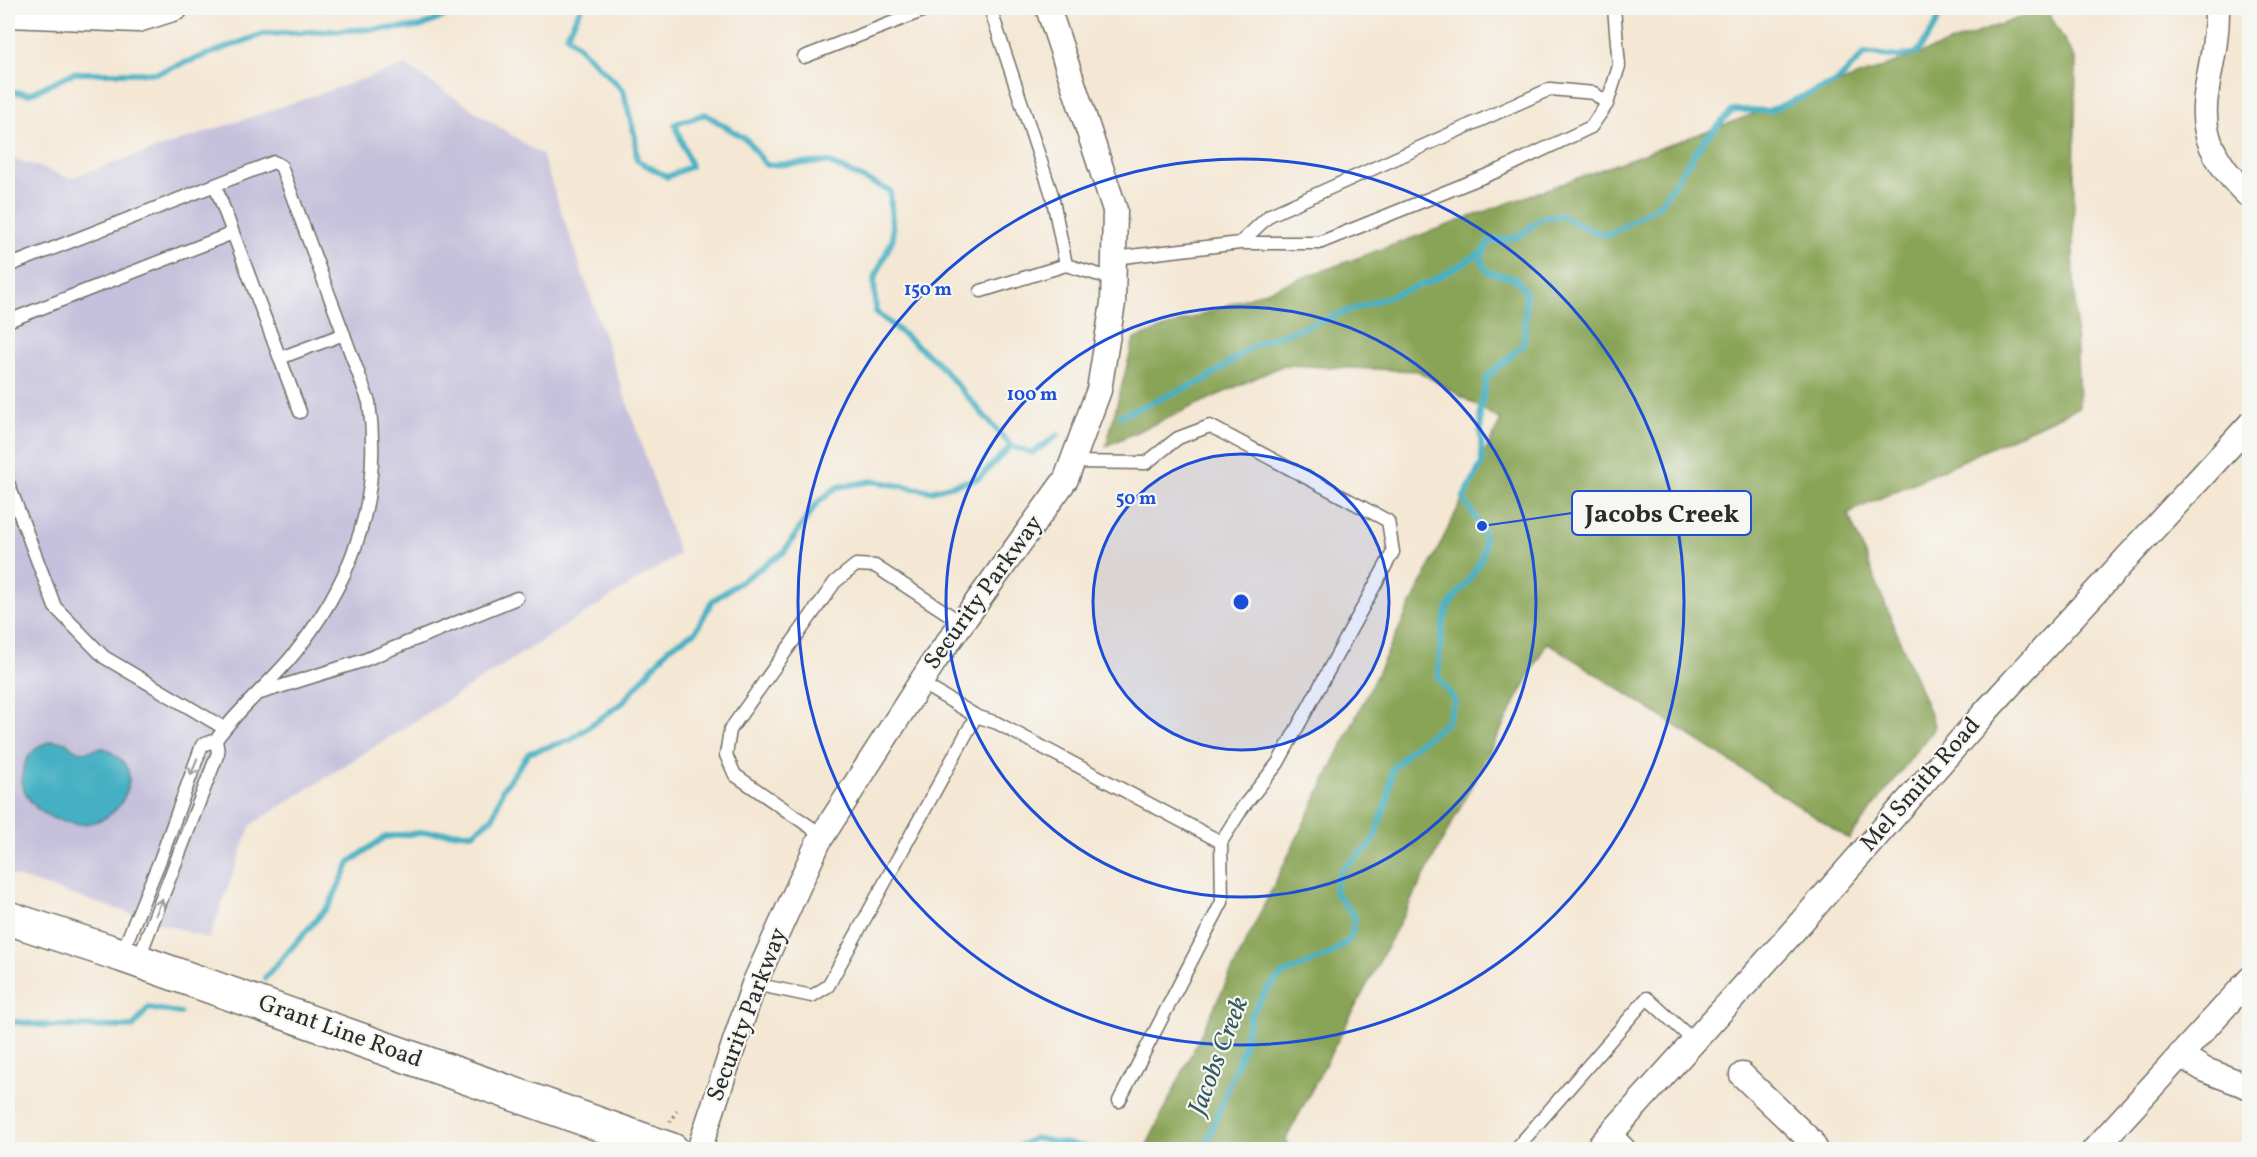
<svg xmlns="http://www.w3.org/2000/svg" width="2257" height="1157" font-family="Vollkorn,serif">
<style>
.industrial{fill:#c5c0db}
.forest{fill:#89a456;stroke:#5a6840;stroke-width:1.5}
.water{fill:#45b0c3;stroke:#386e77;stroke-width:1.5}
.lines{fill:none;stroke-linecap:round;stroke-linejoin:round}
.stream{stroke:#45b0c3;stroke-width:6}
.service-casing{stroke:#716d66;stroke-width:15}
.minor-casing{stroke:#716d66;stroke-width:27}
.secondary-casing{stroke:#716d66;stroke-width:36}
.path{stroke:#716d66;stroke-width:4;stroke-dasharray:1.5 4.5;stroke-linecap:butt}
.service{stroke:#fff;stroke-width:12}
.minor{stroke:#fff;stroke-width:24}
.secondary{stroke:#fff;stroke-width:33}
.oneway{stroke:#a0a0a0}
.ring{fill:none;stroke:#1d4ed8;stroke-width:3}
.labels{text-anchor:middle;dominant-baseline:central;stroke-width:4.5;stroke-linejoin:round;paint-order:stroke}
.street-label{font-size:24px;fill:#2b2b2b;stroke:#f6f6f2}
.water-label{font-size:26px;font-style:italic;fill:#345a60;stroke:#f6f6f2}
.centre{fill:#1d4ed8;stroke:#f6f6f2;stroke-width:3}
.ring-label{font-size:18px;text-anchor:middle;font-weight:bold;fill:#1d4ed8;stroke:#f6f6f2;stroke-width:4.5;stroke-linejoin:round;paint-order:stroke}
.leader{fill:none;stroke:#1d4ed8;stroke-width:2}
.callout-dot{fill:#1d4ed8;stroke:#f6f6f2;stroke-width:2}
.callout{fill:#f6f6f2;stroke:#1d4ed8;stroke-width:2}
.callout-label{font-size:26px;text-anchor:middle;font-weight:bold;fill:#2b2b2b}
</style>
<rect width="100%" height="100%" fill="#f6f6f2"/>
<filter id="ink" filterUnits="userSpaceOnUse"><feTurbulence type="fractalNoise" baseFrequency=".0167" numOctaves="2"/><feDisplacementMap in="SourceGraphic" scale="12" xChannelSelector="R" yChannelSelector="G"/><feConvolveMatrix kernelMatrix="1 2 1 2 8 2 1 2 1" color-interpolation-filters="sRGB"/></filter>
<filter id="wash" filterUnits="userSpaceOnUse"><feTurbulence type="fractalNoise" baseFrequency=".008" numOctaves="4" result="noise"/><feDisplacementMap in="SourceGraphic" scale="24" xChannelSelector="R" yChannelSelector="G"/><feGaussianBlur stdDeviation="1.35" result="paint"/><feColorMatrix in="noise" values="0 0 0 0 0 0 0 0 0 0 0 0 0 0 0 0 0 1.4 0 .05"/><feComposite in="paint" operator="in"/></filter>
<g filter="url(#wash)">
<rect width="100%" height="100%" fill="#f4e7d3"/>
<!-- industrial -->
<path class="industrial" d="M405,65L542,155L679,554L251,825L209,939L8,874V156L70,178Z"/>
<!-- forest -->
<path class="forest" d="M2046,8L2076,61L2073,250L2079,407L1848,513L1935,727L1849,839L1547,642L1286,1139L1290,1149H1145L1501,420L1418,371L1284,365L1106,446L1134,339Z"/>
<!-- water -->
<path class="water" d="M52,741L66,742C81,758 84,750 104,748C120,757 133,767 128,786C110,855 7,818 24,767C28,752 38,746 52,741Z"/>
<g class="lines">
<!-- stream -->
<path class="stream" d="M581,8L567,35L623,90L635,137L637,160L667,177L691,166L675,124L705,114L747,140L766,165L828,162L890,191L893,238L874,280L876,312L936,361L1011,446L1033,453L1058,435
M8,91L29,94L74,73H157L263,34L420,27L463,8
M1120,416L1205,380L1256,344L1432,281L1484,251
M265,978L330,904L350,862L385,837L428,832L473,833L493,817L503,789L529,753L570,740L622,703L670,647L695,632L712,601L784,552L816,504L837,487L873,481L931,491L979,478L1011,446
M8,1021L50,1026L133,1027L148,1008L180,1013
M1013,1150L1034,1138L1099,1150
M1204,1150L1243,1048L1250,1017L1264,994L1281,975L1329,955L1350,939L1355,917L1334,891L1340,871L1372,844L1388,798L1392,769L1411,749L1446,723L1455,701L1438,677C1440,655 1440,628 1448,608C1451,600 1460,592 1465,585C1493,547 1489,536 1463,499L1482,463L1480,413L1487,377L1524,344L1526,293L1516,279L1486,271L1481,258L1488,242L1518,237L1543,217L1562,216L1592,231L1609,235L1660,204L1704,140L1733,110L1769,111L1837,82L1865,53L1898,57L1917,53L1936,25L1941,8"/>
</g>
</g>
<g filter="url(#ink)">
<g class="lines">
<!-- service casing -->
<g class="service-casing">
<path id="service" d="M990,8L1052,195L1066,265
M804,57L930,8
M1607,104L1619,66L1614,8
M215,185L300,412
M1114,258L1240,243L1270,215L1550,89L1594,93L1607,104L1591,127L1500,170L1319,243H1240
M8,266L274,162L281,166L369,402C382,494 356,572 301,645C276,679 241,705 216,740
M981,291L1066,265L1113,279
M8,321L233,233
M280,358L344,334
M8,483L55,607L104,657L224,728
M921,683L976,716
M257,694L362,661L517,598
M822,835L735,775L726,755L730,730L835,582L856,565L875,566L962,623
M121,955L160,860L202,745L216,740L218,753L138,960
M754,984L812,996L828,986L976,716L997,723L1221,842L1243,807L1278,763L1393,552L1388,521L1210,426L1178,438L1146,463L1072,462
M1119,1101L1222,902L1221,842
M1515,1150L1647,998L1694,1041"/>
</g>
<!-- minor casing -->
<g class="minor-casing">
<path id="minor" d="M2217,8C2218,90 2173,125 2250,197
M8,15L138,20L176,8
M2180,1055L2205,1070L2250,1087
M1742,1075L1811,1141L1816,1150
M1609,1135L1624,1150
M699,1150L754,984L819,841L935,660L1066,479L1099,390L1113,303L1115,210L1048,8
M1596,1150L1782,944L1988,709L2250,424
M2094,1150L2250,979"/>
</g>
<!-- secondary casing -->
<g class="secondary-casing">
<path id="secondary" d="M8,918L121,955L672,1150"/>
</g>
<!-- path -->
<path class="path" d="M670,1122L677,1111"/>
<!-- service -->
<use href="#service" class="service"/>
<!-- minor -->
<use href="#minor" class="minor"/>
<!-- secondary -->
<use href="#secondary" class="secondary"/>
</g>
<!-- one-way arrows -->
<defs><path id="oneway-shaft" d="M-6 0H5M1.5-3L5.5 0L1.5 3" fill="none" stroke-width="1.6" stroke-linecap="round" stroke-linejoin="round" transform="scale(1.5)"/></defs>
<g class="oneway">
<use href="#oneway-shaft" transform="translate(194 767) rotate(110)"/>
<use href="#oneway-shaft" transform="translate(159 907) rotate(-69)"/>
</g>
</g>
<!-- distance rings -->
<circle cx="1241" cy="602" r="148" fill="#1d4ed8" fill-opacity=".12"/>
<g class="ring">
<circle cx="1241" cy="602" r="148"/>
<circle cx="1241" cy="602" r="295"/>
<circle cx="1241" cy="602" r="443"/>
</g>
<g class="labels">
<!-- street labels -->
<g class="street-label">
<text transform="translate(984 593) rotate(-54)">Security Parkway</text>
<text transform="translate(1921 785) rotate(-49)">Mel Smith Road</text>
<text transform="translate(748 1015) rotate(-69)">Security Parkway</text>
<text transform="translate(340 1032) rotate(20)">Grant Line Road</text>
</g>
<!-- water labels -->
<g class="water-label">
<text transform="translate(1219 1056) rotate(-69)">Jacobs Creek</text>
</g>
</g>
<circle cx="1241" cy="602" r="9" class="centre"/>
<g class="ring-label">
<text x="928" y="295">150 m</text>
<text x="1032" y="400">100 m</text>
<text x="1136" y="504">50 m</text>
</g>
<!-- callouts -->
<path class="leader" d="M1482 526L1572 513"/>
<circle class="callout-dot" cx="1482" cy="526" r="6"/>
<rect class="callout" x="1572" y="491" width="179" height="44" rx="6"/>
<g class="callout-label">
<text x="1662" y="522">Jacobs Creek</text>
</g>
<!-- margin -->
<rect width="2257" height="1157" fill="none" stroke="#f6f6f2" stroke-width="30"/>
</svg>
